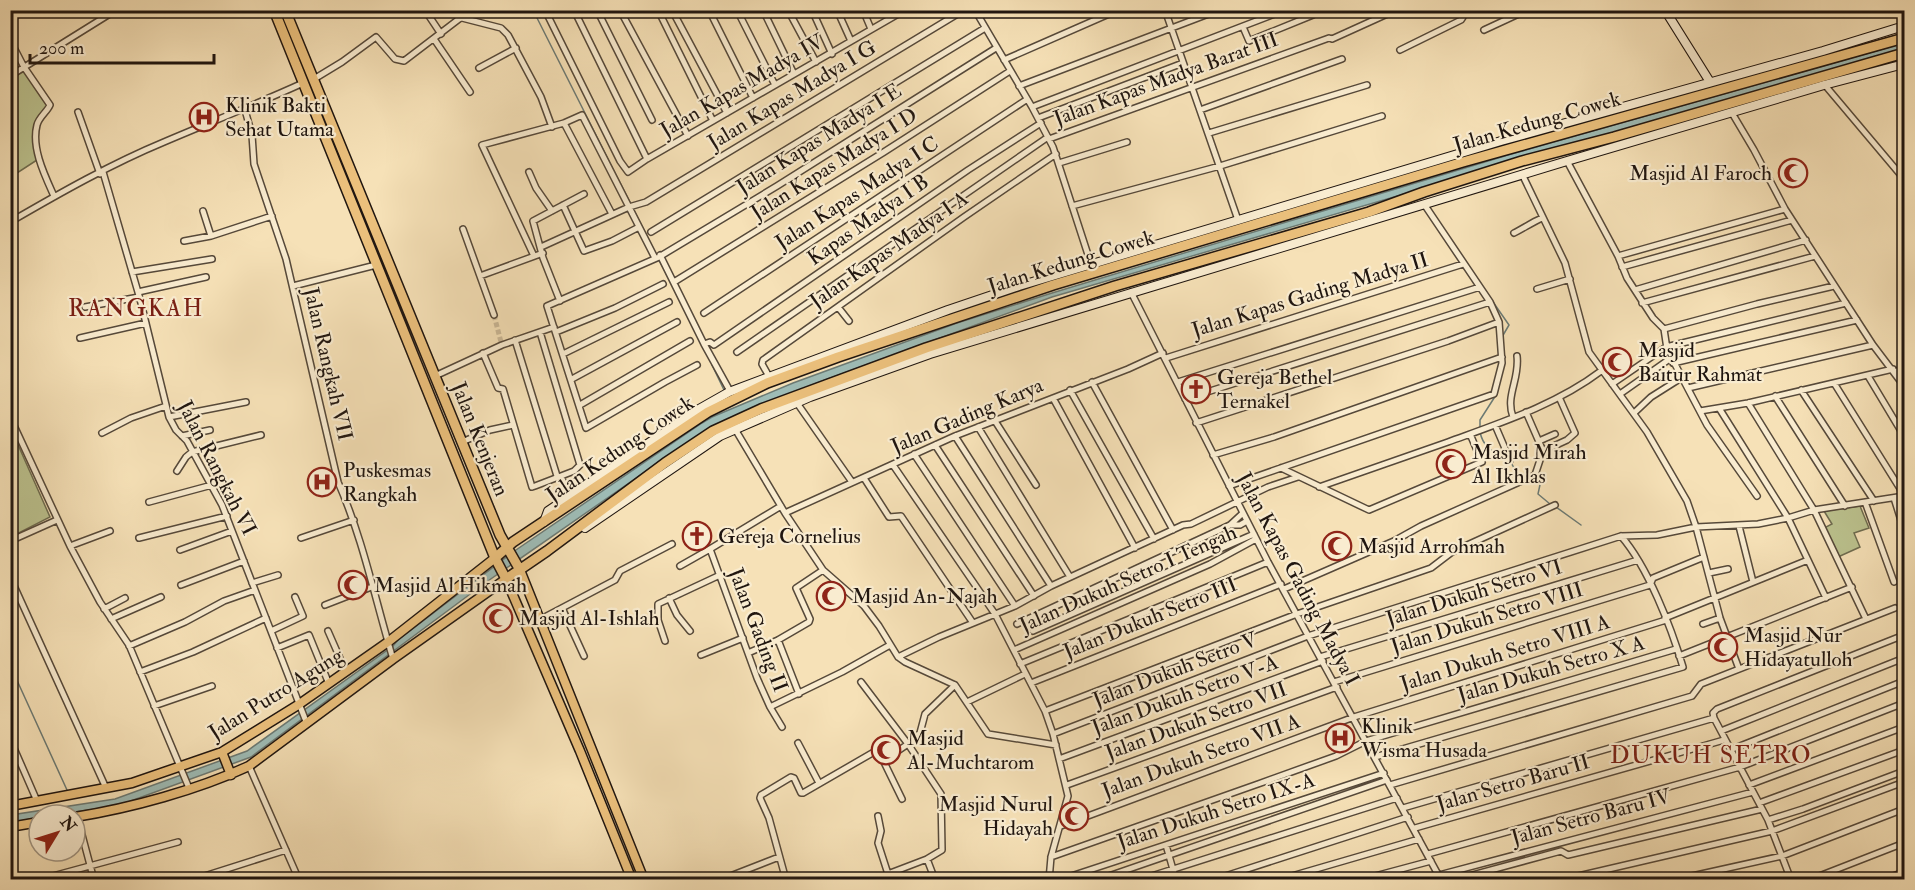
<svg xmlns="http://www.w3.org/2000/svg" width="1915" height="890" font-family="'IM FELL Double Pica',serif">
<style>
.green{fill:#bcc38f;stroke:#6e6c50;stroke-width:1.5}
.water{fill:#9ebcb6;stroke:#6c7a74;stroke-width:1.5}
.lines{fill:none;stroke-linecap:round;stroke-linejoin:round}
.stream{stroke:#6c7a74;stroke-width:1.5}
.street-tunnel{stroke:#cbb896;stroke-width:5;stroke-dasharray:5 2.5;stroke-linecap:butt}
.street-casing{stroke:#56493a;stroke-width:8}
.secondary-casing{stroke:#201610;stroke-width:10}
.primary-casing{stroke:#201610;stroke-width:11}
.highway-casing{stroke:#201610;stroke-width:12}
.street{stroke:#f9ecd0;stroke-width:5}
.secondary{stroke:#f9ecd0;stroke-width:8}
.primary{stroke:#ebc07c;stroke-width:8}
.highway{stroke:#ebc07c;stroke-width:9}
.labels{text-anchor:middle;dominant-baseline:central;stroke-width:4.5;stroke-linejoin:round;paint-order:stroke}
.street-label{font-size:21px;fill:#201610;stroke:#f9ecd0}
.poi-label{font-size:21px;fill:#201610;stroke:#f9ecd0;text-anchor:start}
.quarter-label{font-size:24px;letter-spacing:1.5px;fill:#7a1f14;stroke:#f9ecd0}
</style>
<rect width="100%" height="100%" fill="#f6e1b7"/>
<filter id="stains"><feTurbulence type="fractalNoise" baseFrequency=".00333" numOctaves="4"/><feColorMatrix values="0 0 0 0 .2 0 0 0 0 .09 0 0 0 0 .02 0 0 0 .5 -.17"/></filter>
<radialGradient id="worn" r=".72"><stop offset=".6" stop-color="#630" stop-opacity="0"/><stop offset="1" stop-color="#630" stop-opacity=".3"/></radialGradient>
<!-- green -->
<path class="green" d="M23,69L48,107L39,117L37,160L14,175L10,170V78Z
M15,438L50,517L11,537L10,439Z
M1860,506L1869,528L1854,533L1860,547L1838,557L1824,528L1832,524L1824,511Z"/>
<!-- water -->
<path class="water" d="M1904,43V51L1493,168L1052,297L817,383L735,417L711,427L691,440L485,583L251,757L117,806L53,815H39V817L11,823V815L115,799L247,751L393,646L398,640L513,552L702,423L712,417L793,383L957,323L1052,293L1508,155Z"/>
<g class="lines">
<!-- stream -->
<path class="stream" d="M533,10L657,256
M659,260L667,275
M1477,279L1509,325L1502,337
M712,365L724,390
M1480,427V420L1496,395
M1480,432C1484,451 1497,452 1510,462C1514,465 1516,474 1518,479
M1538,474L1541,480L1538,494L1550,504
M1556,507L1581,525
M10,665L67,790"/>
<!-- street-tunnel -->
<path class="street-tunnel" d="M494,315L501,342"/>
<!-- street casing -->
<g class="street-casing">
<path id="street" d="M425,10L441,34
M453,10L459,19
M545,10L620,161L628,172L647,159L905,10
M574,10L647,159
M597,10L652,120
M620,10L688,136
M658,10L713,121
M672,10L727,113
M709,10L753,98
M737,10L775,85
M763,10L794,74
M788,10L816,62
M812,10L832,54
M837,10L851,41
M863,10L871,29
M975,10L1032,107L1053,147L1091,264
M1165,10L1238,220
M462,18L501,28L508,35L541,97L552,127
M10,21L22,10
M1243,27L1249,41L1313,15
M1484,30L1527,10
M434,39L470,92
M10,40L24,67L50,105C47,112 39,117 37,125C31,148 45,176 54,196
M1400,50L1461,20L1463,17L1460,10
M1004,60L1118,10
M479,68L516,48
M10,76L116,10
M314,79L342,62L376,37L395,59L404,61L459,19L475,10
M1824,84L1904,179
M1019,86L1219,10
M1032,107L1285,10
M245,110L252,135L254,164L286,259L338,482C363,539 375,599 393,659
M1200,110L1342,59
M78,112L100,174
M1732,113L1754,150L1785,209L1873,345L1904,386
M1038,118L1183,63
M564,123L612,214
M1209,133L1367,85
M1049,139L1329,38L1332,39L1396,10
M1567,161L1618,256L1627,278L1653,318L1664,329L1667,349L1707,425L1757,496
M1059,163L1127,142
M103,172L140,299L169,417L176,430L187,441L222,505L307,724
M529,172L536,188L552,211
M1522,174L1565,263L1589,352L1647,432L1687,501L1696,527L1720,618L1739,669
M563,205L584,251L612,241L639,227
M1072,206L1220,166L1382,116
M203,211L211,236
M10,222C60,193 111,164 164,142C211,122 257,104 303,83
M463,229L494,315
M651,232L985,28
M1514,233C1524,228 1531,223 1542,218
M184,241L211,236L272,216
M541,247L629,207L646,202L964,10
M660,255L704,344
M534,256L482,145L564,123L582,115L655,258
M1618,256L1785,209
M1622,267L1792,220
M132,272L212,259
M480,276L543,253
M674,282L884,152L1010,71
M293,286L376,265
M1537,289L1570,279
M1635,290L1806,240
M138,292L206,277
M1131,292L1268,562L1441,880
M560,301L543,258L533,221L584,194
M1642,303L1815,256
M85,307L139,297
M838,307L849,321
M704,313L1026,100
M1664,329L1757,304L1834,286
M556,332L615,308L663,284
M80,338L146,323
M515,340L557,476L561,477L571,496
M737,352L1048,137
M483,353L498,388L503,389L532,487L535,486L574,471L580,465L540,332
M563,354L669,302
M1166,358L1463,264
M1673,363L1857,320
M697,365L665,382L586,428L547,306L659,257L777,186L996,48
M1895,372L1904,368
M435,376L502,345L554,327
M1868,376L1904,436
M572,379L677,322
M771,380L762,364L763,360L964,217L1056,154
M1092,382L1173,530
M1178,382L1480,287
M1834,383L1904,495
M1612,384L1666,347L1846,303
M1688,388L1873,345
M1070,390L1154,539
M1801,390L1874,501
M730,391L704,344L710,342L714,345L968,170L1041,123
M1620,394L1671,358
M1775,396L1845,506
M1053,398L1135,548
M1185,399L1490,302
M797,403L852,482
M1748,403L1814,510L1866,619
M580,405L690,341
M1719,408L1788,518L1826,598
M1700,411L1748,403L1893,369
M1634,413L1651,397L1681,378
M10,417L70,546L100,602L129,645L189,788
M169,417L246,402
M1513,417C1505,396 1520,379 1517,356
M995,421L1036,485
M1196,423L1448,341L1499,322
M1495,425L1510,460
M978,427L1070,577
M735,429L785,513L823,570L864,606L879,626L898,657L905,662L955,685L988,734L1056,745
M102,433L131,418L166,406
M182,436L210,430
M955,436L1051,586
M1539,441L1555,434
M462,442L490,430L513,425
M935,445L1034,596
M1543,451L1567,440L1575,433L1559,397
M914,454L1015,606
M1213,455L1274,437L1502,357
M893,465L995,614L1045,711L1053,734L1068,796L1051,857L1049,880
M1281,468L1369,510L1482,462L1470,434
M177,471L186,457L192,452L261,435
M864,478L889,517L901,516L973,623
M1229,486L1494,394L1502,363L1499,322L1490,302L1424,204
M1319,487C1362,472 1405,457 1448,442C1500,423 1556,405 1601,371
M1894,498L1904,530
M149,502L212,485
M1865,502L1894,582
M781,506L710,549L757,678L770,707L782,727
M785,513L955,436L1128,369L1163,353
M1230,525L1243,513
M1739,526L1753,582
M139,538L227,516
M301,538L354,520
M10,541L57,520
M70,546L110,531
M180,550L232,531
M680,566L710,549
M1709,573L1728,569
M10,577L106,788
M252,583L278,575
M181,585L244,561
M1284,589L1394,541L1421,526L1535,475L1543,451L1526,412
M669,598L677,615L690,631
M325,605L374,586
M562,608L584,656
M104,609L125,598
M1665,618L1808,560
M111,619L161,597
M541,619L615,580L620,571L672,544
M1017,624L1230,525H1240L1247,521
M1703,624L1720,618
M271,631L303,616L295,597
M328,631L346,672
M1033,631L1254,534
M778,640L799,694
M665,641L658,620V604L720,575
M129,646L185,622L224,601L255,590
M277,648L309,635L329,684
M1014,650L1210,564L1256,539
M748,653L778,640L809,622L810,619L796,588L823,570
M701,655L743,638
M1679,656L1852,587
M898,657L939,637L1015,606L1051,586L1183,525L1191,524L1268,487L1298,477
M1320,657L1638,560
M1020,664L1268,562
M140,672L193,652L266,618
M861,682L908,744L883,761
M1334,682L1650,585L1653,578L1704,557
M1031,683L1281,584
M967,702L1025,674
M154,706L212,686
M770,707L842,672L890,645
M1045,711L1297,614L1431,568L1452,552L1555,505
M1714,718L1713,713L1717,709L1904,635
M1714,718L1768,820L1791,880
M1721,731L1904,658
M1053,734L1308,636L1621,536L1657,535L1696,527L1758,524L1788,518L1814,510L1904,496
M10,739L37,801
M798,743L819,783
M1730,750L1904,681
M1375,757L1683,667C1671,627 1648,567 1621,536
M1059,759L1323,661
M249,766L299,880
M1067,785L1337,687
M1390,785L1692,696L1701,684L1895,608
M1749,785L1904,727
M1759,803L1904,750
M1403,808L1714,718
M77,816L94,880
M878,816L881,831L878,843L888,874
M1768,820L1803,809L1904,771
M1061,826L1354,717L1666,620
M1415,828L1724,740
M1166,845L1176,880
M1428,854L1740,767L1904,703
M1051,857L1258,784L1336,756L1366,741L1676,649
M927,859L935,880
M1439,875L1753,792
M38,880L178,842
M192,880L286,850
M720,880L779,857
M786,880L769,818L760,798L761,795L791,777L794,778L801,793H803L874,752L881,756L902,799
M872,880L927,859L942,850L941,794L908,744L920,733L925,714L955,685
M1059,880L1384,773
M1097,880L1387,780
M1139,880L1397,798
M1213,880L1408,817
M1278,880L1419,839
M1360,880L1431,861
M1454,880L1561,851L1568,855L1762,809
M1561,880L1772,831L1904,782
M1674,880L1782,856L1904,809
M1809,880L1904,843
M1882,880L1904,872"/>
</g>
<!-- secondary casing -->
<g class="secondary-casing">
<path id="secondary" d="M1665,10L1710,82
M544,522L548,511L699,409L729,392L948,310L1019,286L1501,141L1823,51L1904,26
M585,528L720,436L810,397L930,354L1567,161L1824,85L1904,64"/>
</g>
<!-- primary casing -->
<g class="primary-casing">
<path id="primary" d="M520,570L644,880
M222,752L231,775
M10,806L132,783L222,752L298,705L388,642L495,558
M75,817C131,808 197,790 249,766L393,659L506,579L580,751L632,880
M10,827L39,822"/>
</g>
<!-- highway casing -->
<g class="highway-casing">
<path id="highway" d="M274,10L495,558L506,579L547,551L665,463L713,431L761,409L926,348L1115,286L1369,212L1424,192L1522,161L1614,137L1904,53
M285,10L500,535L520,570
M495,558L513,542L708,412L767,383L838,357L1053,285L1463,162L1904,38"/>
</g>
<!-- street -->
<use href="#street" class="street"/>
<!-- secondary -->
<use href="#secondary" class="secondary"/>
<!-- primary -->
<use href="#primary" class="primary"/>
<!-- highway -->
<use href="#highway" class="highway"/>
</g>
<!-- icons -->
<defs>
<g id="hospital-ring" transform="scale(1.5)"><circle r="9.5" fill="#f9ecd0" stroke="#8f2418" stroke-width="1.5"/><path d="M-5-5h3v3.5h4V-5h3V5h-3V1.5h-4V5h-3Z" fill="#8f2418"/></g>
<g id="mosque-ring" transform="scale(1.5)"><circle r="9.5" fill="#f9ecd0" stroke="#8f2418" stroke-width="1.5"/><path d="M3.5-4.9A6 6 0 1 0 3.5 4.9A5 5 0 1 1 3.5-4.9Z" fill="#8f2418"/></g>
<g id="church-ring" transform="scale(1.5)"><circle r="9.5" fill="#f9ecd0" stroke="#8f2418" stroke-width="1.5"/><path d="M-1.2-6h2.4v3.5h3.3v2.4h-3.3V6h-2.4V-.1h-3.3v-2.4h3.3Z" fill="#8f2418"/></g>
</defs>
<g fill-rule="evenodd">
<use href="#hospital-ring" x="204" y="117"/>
<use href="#mosque-ring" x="1793" y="173"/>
<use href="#mosque-ring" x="1617" y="362"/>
<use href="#church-ring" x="1196" y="389"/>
<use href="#mosque-ring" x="1451" y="464"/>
<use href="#hospital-ring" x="322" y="482"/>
<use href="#church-ring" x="697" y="536"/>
<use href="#mosque-ring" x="1337" y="546"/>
<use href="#mosque-ring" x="353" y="585"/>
<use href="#mosque-ring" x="831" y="596"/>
<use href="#mosque-ring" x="498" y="618"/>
<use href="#mosque-ring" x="1723" y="647"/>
<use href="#hospital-ring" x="1340" y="738"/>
<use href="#mosque-ring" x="886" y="750"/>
<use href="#mosque-ring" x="1074" y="816"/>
</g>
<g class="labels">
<!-- street labels -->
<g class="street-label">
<text transform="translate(1166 79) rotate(-20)">Jalan Kapas Madya Barat III</text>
<text transform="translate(742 86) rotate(-30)">Jalan Kapas Madya IV</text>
<text transform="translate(792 95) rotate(-31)">Jalan Kapas Madya I G</text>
<text transform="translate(1537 122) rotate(-16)">Jalan Kedung Cowek</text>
<text transform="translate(819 139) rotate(-32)">Jalan Kapas Madya I E</text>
<text transform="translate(834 164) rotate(-32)">Jalan Kapas Madya I D</text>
<text transform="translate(857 193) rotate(-33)">Jalan Kapas Madya I C</text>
<text transform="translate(868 220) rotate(-35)">Kapas Madya I B</text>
<text transform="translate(889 250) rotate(-35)">Jalan Kapas Madya I A</text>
<text transform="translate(1071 262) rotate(-17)">Jalan Kedung Cowek</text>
<text transform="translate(1310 295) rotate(-17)">Jalan Kapas Gading Madya II</text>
<text transform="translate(328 364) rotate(77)">Jalan Rangkah VII</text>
<text transform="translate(967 416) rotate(-23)">Jalan Gading Karya</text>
<text transform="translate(480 439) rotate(68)">Jalan Kenjeran</text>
<text transform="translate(620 449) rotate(-34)">Jalan Kedung Cowek</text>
<text transform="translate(217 468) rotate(63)">Jalan Rangkah VI</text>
<text transform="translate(1128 579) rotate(-24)">Jalan Dukuh Setro I Tengah</text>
<text transform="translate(1298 579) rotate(62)">Jalan Kapas Gading Madya I</text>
<text transform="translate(1474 593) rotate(-17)">Jalan Dukuh Setro VI</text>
<text transform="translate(1150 618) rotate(-22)">Jalan Dukuh Setro III</text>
<text transform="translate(1487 618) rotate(-17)">Jalan Dukuh Setro VIII</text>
<text transform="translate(758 630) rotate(69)">Jalan Gading II</text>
<text transform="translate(1505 653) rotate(-17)">Jalan Dukuh Setro VIII A</text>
<text transform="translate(1551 669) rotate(-16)">Jalan Dukuh Setro X A</text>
<text transform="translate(1175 670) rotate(-21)">Jalan Dukuh Setro V</text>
<text transform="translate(276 694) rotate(-32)">Jalan Putro Agung</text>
<text transform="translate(1185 695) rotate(-20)">Jalan Dukuh Setro V-A</text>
<text transform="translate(1196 721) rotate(-20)">Jalan Dukuh Setro VII</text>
<text transform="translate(1201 756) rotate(-20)">Jalan Dukuh Setro VII A</text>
<text transform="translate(1513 783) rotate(-16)">Jalan Setro Baru II</text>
<text transform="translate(1216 811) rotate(-18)">Jalan Dukuh Setro IX-A</text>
<text transform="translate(1591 817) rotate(-15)">Jalan Setro Baru IV</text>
</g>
<!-- poi labels -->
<g class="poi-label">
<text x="225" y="105">Klinik Bakti<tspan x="225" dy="24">Sehat Utama</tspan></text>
<text x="1772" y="173" text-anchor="end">Masjid Al Faroch</text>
<text x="1638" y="350">Masjid<tspan x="1638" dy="24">Baitur Rahmat</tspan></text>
<text x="1217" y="377">Gereja Bethel<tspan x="1217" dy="24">Ternakel</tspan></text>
<text x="1472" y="452">Masjid Mirah<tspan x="1472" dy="24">Al Ikhlas</tspan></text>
<text x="343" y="470">Puskesmas<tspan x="343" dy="24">Rangkah</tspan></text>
<text x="718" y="536">Gereja Cornelius</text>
<text x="1358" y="546">Masjid Arrohmah</text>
<text x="374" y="585">Masjid Al Hikmah</text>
<text x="852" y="596">Masjid An-Najah</text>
<text x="519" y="618">Masjid Al-Ishlah</text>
<text x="1744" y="635">Masjid Nur<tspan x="1744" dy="24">Hidayatulloh</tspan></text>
<text x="1361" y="726">Klinik<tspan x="1361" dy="24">Wisma Husada</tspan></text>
<text x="907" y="738">Masjid<tspan x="907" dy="24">Al-Muchtarom</tspan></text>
<text x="1053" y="804" text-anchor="end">Masjid Nurul<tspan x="1053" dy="24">Hidayah</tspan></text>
</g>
<!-- quarter labels -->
<g class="quarter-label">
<text x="136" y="308">RANGKAH</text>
<text x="1711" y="755">DUKUH SETRO</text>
</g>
</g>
<!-- margin -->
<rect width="1915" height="890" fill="none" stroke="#f6e1b7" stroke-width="36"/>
<rect x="12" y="12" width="1891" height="866" fill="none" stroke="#201610" stroke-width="3"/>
<rect x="18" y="18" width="1879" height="854" fill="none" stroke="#201610" stroke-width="1.5"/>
<!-- north arrow -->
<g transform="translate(57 833) rotate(52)"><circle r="28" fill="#f9ecd0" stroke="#a29683" stroke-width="1.5"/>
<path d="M0-4.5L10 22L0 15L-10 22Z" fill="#8f2418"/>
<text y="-9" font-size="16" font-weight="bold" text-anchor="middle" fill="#201610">N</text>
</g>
<!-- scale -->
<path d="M30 54v9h184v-9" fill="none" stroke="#201610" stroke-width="3"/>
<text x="39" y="54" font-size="18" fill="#201610" stroke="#f9ecd0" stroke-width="4.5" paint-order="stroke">200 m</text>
<rect width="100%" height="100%" filter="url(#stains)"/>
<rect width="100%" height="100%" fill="url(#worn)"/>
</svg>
